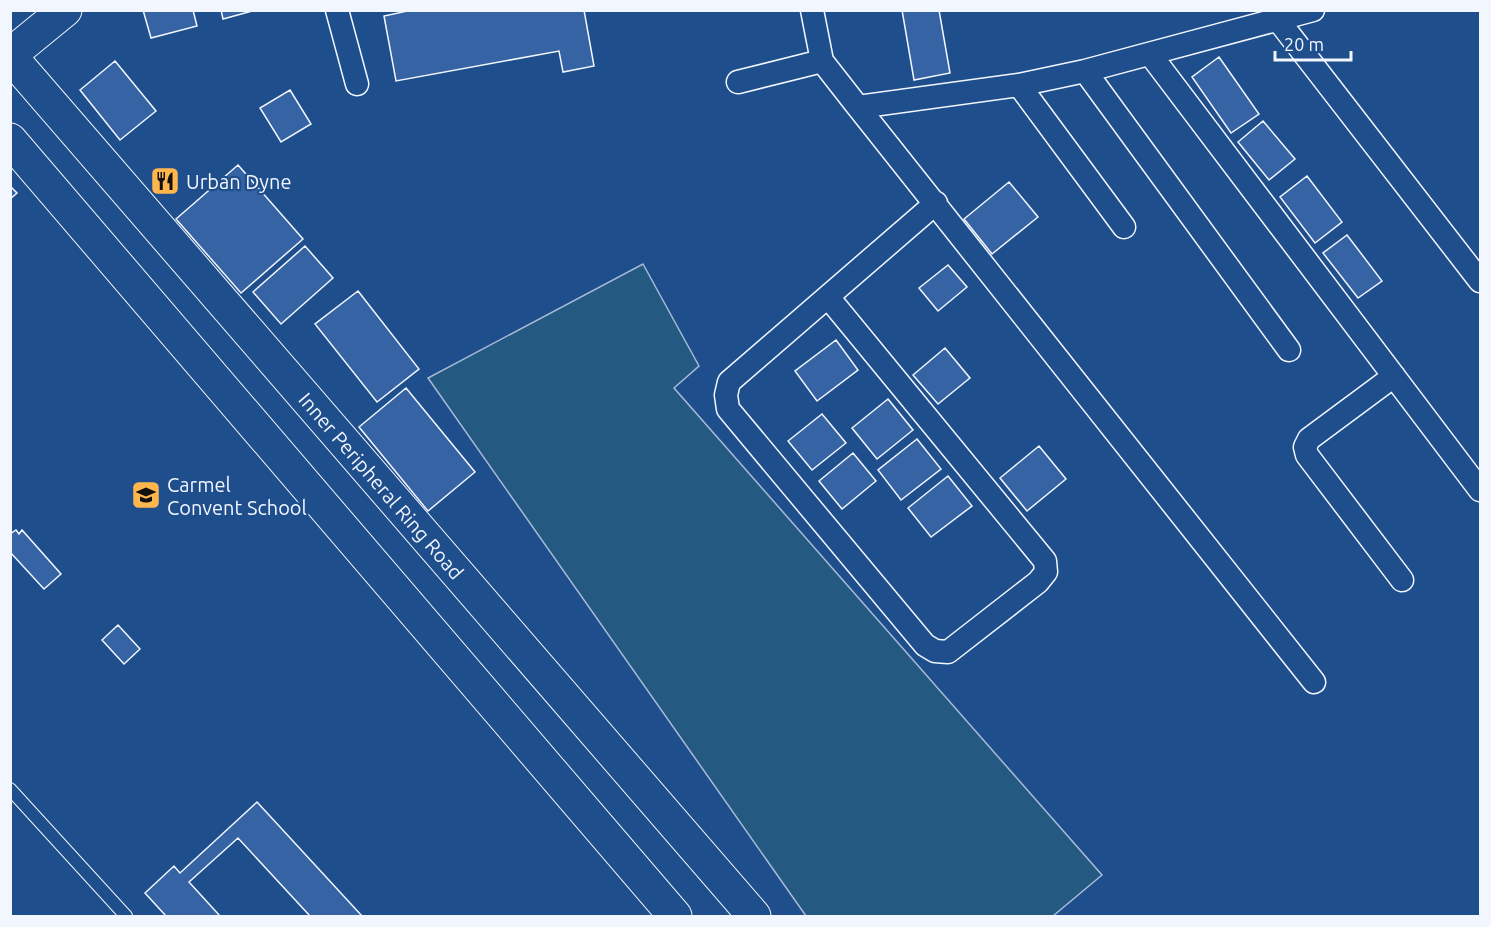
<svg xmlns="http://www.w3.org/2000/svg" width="1491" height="927" font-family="Ubuntu,sans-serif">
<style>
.green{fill:#245a82;stroke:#a8bbd7;stroke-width:1.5}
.building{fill:#3563a3;stroke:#f2f6ff;stroke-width:1.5}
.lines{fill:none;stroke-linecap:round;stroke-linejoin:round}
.lane-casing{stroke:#f2f6ff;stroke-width:14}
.street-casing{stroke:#f2f6ff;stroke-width:25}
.secondary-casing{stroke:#f2f6ff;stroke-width:35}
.primary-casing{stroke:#f2f6ff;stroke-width:35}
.lane{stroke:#1f4e8c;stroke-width:12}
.street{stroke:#1f4e8c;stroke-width:22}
.secondary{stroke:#1f4e8c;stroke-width:33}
.primary{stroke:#1f4e8c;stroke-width:33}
.labels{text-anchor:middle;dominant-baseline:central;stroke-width:4.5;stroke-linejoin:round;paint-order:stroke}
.poi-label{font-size:20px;fill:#f2f6ff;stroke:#1f4e8c;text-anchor:start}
.street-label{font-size:20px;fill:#f2f6ff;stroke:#1f4e8c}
</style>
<rect width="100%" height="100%" fill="#1f4e8c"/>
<!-- green -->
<path class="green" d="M643,264L699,366L674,388L1102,875L1053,916H806L428,378Z"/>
<!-- building -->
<path class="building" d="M143,10H193L197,26L151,38Z
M221,10H256L223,19Z
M412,10H584L594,66L563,72L559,51L396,81L384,16Z
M902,10H939L950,73L914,80Z
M1219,57L1259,114L1231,133L1192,77Z
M115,61L156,111L120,140L80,90Z
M290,90L311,124L281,142L260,108Z
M1263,121L1295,159L1269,180L1238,142Z
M238,165L303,239L241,293L176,219Z
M1307,176L1342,222L1315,243L1280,197Z
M1009,182L1038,217L992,254L964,219Z
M10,186L17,193L10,199Z
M1347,235L1382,281L1358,298L1323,253Z
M305,246L333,278L281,324L253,292Z
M948,265L967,287L938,311L919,288Z
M358,291L419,369L377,402L315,324Z
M836,340L858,370L817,401L795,371Z
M945,348L970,378L938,404L913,375Z
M406,388L475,472L428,511L359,427Z
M888,399L913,430L877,459L852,428Z
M822,414L846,443L812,470L788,441Z
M917,439L941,469L901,500L878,470Z
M1039,446L1066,479L1027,511L1000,478Z
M853,453L876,481L842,509L819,481Z
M948,476L972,506L931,537L908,508Z
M16,530L19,534L22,530L61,574L44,589L10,552V534Z
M118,625L140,649L124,664L102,640Z
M257,802L362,916H310L238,838L189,882L220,916H166L145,893L174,866L180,873Z"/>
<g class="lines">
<!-- lane casing -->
<g class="lane-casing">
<path id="lane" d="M10,789L126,916"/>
</g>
<!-- street casing -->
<g class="street-casing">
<path id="street" d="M337,10L357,84
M812,10L822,61L858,107L1019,85L1085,71L1313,10
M1278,20L1480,281
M1150,54L1480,490
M1085,71L1289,350
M738,82L822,61
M1019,85L1124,227
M858,107L1314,682
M828,297L1045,561L1046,572L1038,582L948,652L935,651L925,645L728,409L726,395L729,382L936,203
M1394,376L1309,439L1305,447L1307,455L1402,580"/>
</g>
<!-- secondary casing -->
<g class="secondary-casing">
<path id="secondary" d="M10,55L65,10"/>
</g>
<!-- primary casing -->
<g class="primary-casing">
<g id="primary">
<path id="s1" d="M10,56L754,916"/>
<path d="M10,140L675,916"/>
</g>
</g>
<!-- lane -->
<use href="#lane" class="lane"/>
<!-- street -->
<use href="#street" class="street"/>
<!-- secondary -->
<use href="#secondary" class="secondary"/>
<!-- primary -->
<use href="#primary" class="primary"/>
</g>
<!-- icons -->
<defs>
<g id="restaurant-square" transform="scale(1.5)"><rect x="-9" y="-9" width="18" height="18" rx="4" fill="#ffb74d" stroke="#1f4e8c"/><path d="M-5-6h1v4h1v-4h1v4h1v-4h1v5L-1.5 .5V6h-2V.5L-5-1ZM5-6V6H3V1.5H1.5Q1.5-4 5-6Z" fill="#111"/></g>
<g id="school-square" transform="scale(1.5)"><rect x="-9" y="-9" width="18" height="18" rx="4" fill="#ffb74d" stroke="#1f4e8c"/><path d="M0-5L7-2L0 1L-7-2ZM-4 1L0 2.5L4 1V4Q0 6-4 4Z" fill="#111"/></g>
</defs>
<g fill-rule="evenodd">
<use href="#restaurant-square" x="165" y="181"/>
<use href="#school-square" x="146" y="495"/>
</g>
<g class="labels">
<!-- poi labels -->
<g class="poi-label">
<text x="186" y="181">Urban Dyne</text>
<text x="167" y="484">Carmel<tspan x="167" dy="23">Convent School</tspan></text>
</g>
<!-- street labels -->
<g class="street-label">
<text stroke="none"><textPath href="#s1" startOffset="568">Inner Peripheral Ring Road</textPath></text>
</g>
</g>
<!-- border -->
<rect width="1491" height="927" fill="none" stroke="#f2f6ff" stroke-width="24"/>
<!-- scale -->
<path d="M1275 51v9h76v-9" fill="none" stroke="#f2f6ff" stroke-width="3"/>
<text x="1284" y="51" font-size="18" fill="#f2f6ff" stroke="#1f4e8c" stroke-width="4.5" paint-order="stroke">20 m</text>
</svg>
